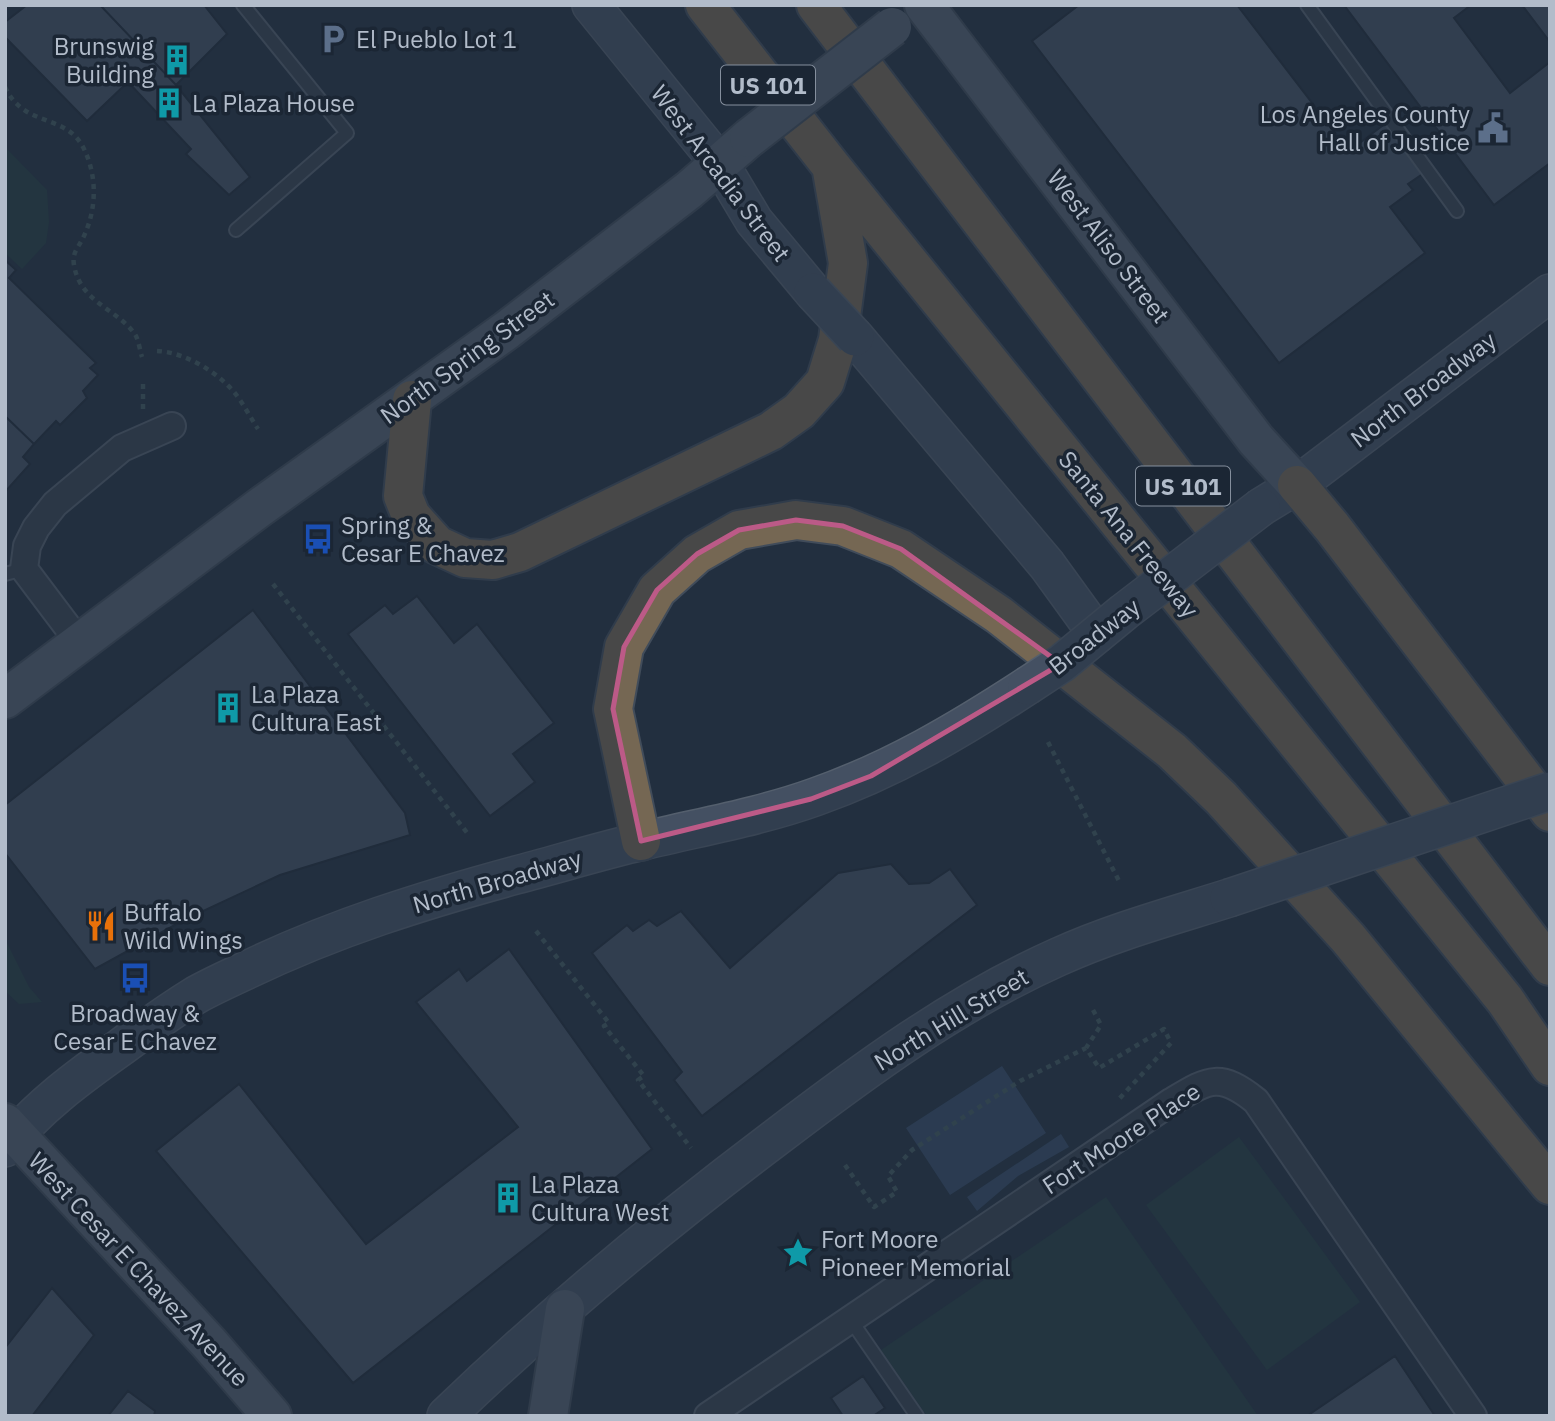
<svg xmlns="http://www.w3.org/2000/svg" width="1555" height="1421" font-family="'IBM Plex Sans',sans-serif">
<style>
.green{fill:#243d40}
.water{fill:#354b67}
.building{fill:#435163;stroke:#1d2836;stroke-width:2}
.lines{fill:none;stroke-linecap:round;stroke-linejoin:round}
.lane-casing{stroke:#545f6d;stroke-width:16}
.street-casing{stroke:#545f6d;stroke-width:30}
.secondary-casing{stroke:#545f6d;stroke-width:40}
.primary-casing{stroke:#3f4a58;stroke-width:42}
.highway-casing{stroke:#414c5a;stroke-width:42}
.path{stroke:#425a5d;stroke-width:4.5;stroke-dasharray:5 5;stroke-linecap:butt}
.lane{stroke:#36414f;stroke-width:12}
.street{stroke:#36414f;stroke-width:26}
.secondary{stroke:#445062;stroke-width:37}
.primary{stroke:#54606f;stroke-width:38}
.highway{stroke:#756753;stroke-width:38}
.secondary-bridge-casing{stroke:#545f6d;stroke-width:40;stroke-linecap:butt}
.primary-bridge-casing{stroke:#3f4a58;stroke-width:42;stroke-linecap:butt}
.secondary-bridge{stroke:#445062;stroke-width:37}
.primary-bridge{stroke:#54606f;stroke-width:38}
.marked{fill:none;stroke:#bc5a87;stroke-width:5;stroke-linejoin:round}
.labels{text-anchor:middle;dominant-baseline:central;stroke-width:7;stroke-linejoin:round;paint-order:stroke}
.shield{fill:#1b2634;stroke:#858f9d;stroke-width:2}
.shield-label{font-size:23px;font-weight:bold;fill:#b2bcca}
.poi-label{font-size:24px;fill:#b2bcca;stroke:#1b2634;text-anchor:start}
.street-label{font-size:24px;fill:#b2bcca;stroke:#1b2634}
</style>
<rect width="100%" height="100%" fill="#222f3f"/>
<!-- green -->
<path class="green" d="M5,147L47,190L49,222L46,243L22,269L5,253Z
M5,939L29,987L42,1002L19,1004L5,991Z
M1239,1137L1360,1302L1267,1370L1146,1205Z
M1106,1197L1258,1416H927L881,1350Z"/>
<!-- water -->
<path class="water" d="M1002,1066L1046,1133L950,1195L906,1128Z
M1061,1134L1069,1147L1018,1176L977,1211L967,1197Z"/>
<!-- building -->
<path class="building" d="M27,5H100L176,85L250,177L229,195L186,154L191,149L128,82L87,121L5,37V22Z
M100,5H204L227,34L176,85Z
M1079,5H1237L1349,151L1386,123L1424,173L1408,184L1413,190L1390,207L1425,253L1279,363L1032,41Z
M1344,5H1471L1454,18L1510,93L1550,62V163L1494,205Z
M1522,5H1550V42Z
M5,260L16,270L9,278L96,363L90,368L98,375L83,391L87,398L60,425L56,421L34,444L5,416Z
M5,416L34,444L23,457L30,464L5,492Z
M417,596L454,643L477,624L554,723L513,754L535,782L490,816L348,634L385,605L393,614Z
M253,610L405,813L410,835L280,875L184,920L95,969L5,853V805Z
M891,864L909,884L929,883L950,869L977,905L702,1116L674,1080L682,1072L592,953L627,925L633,931L649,920L657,926L681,911L730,968L838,873Z
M509,949L652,1149L353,1383L156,1151L239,1084L366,1244L518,1127L416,1002L459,969L467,981Z
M52,1288L94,1335L32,1416H5V1348Z
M1395,1356L1435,1416H1307Z
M863,1376L885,1408L873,1416H843L831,1398Z
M128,1391L155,1411L154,1416H108Z"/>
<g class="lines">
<!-- lane casing -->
<g class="lane-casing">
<path id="lane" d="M1307,5L1457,211
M236,230L347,133L243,5
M5,574L24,569
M850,1319L917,1416"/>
</g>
<!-- street casing -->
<g class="street-casing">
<path id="street" d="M79,642L24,569L27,546L36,528L55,504L122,448L172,426
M708,1416L1171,1102C1208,1080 1219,1071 1256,1101L1473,1416"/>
</g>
<!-- secondary casing -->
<g class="secondary-casing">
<path id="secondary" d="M591,5L720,164L754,221L813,292
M855,337L1047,565L1097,634
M1261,507L1297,485L1550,293
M5,1148C36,1108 80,1076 121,1047C145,1029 170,1011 196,995C212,986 230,978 247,970C334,928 424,900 516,875C558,864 600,851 643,841C700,827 759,817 815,797C892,770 958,731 1027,686
M446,1416C549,1317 660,1225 774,1139C863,1071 955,1003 1058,957C1113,932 1172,916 1229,898"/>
</g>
<!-- primary casing -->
<g class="primary-casing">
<path id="primary" d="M924,5L1256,440L1297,485
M5,699L259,508L507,330L689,190L749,138
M5,1123L209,1343L272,1416
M548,1416L565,1309"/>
</g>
<!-- highway casing -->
<g class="highway-casing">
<path id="highway" d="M705,5L831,166L1505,1000L1550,1066
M816,5L1550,966
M412,400L403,496L411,516L437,545L465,558L493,560L520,552L771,431L799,411L825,382L838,340L848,263L832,171
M1297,485L1332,527L1550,812
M641,841L613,709L624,647L657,590L697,554L739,530L796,520L843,526L901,549L999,615L1172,751L1221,798L1348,938L1550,1185"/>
</g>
<!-- path -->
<path class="path" d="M5,87C24,128 65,113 83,147C98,176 97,211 82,240C77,249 72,254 74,265C80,303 120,310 136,336C139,342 140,351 142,357
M157,351C184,352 216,371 234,392C243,403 250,417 258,429
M143,384V409
M273,584L468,834
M1048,742L1119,881
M536,931L609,1023L604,1026L644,1076L638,1080L691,1148
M1093,1010L1101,1025L1086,1048L1099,1068L1164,1029L1171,1043L1119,1099
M845,1165L874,1207L897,1192L888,1176L912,1150L1020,1081L1086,1048"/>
<!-- lane -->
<use href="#lane" class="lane"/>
<!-- street -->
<use href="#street" class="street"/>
<!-- secondary -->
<use href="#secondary" class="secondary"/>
<!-- primary -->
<use href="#primary" class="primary"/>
<!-- highway -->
<use href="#highway" class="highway"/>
<!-- secondary-bridge casing -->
<g class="secondary-bridge-casing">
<path id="secondary-bridge" d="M813,292L855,337
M1027,686L1062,663L1124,612L1261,507
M1229,898L1550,791"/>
</g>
<!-- primary-bridge casing -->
<g class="primary-bridge-casing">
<path id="primary-bridge" d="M749,138L892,27"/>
</g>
<!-- secondary-bridge -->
<use href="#secondary-bridge" class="secondary-bridge"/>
<!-- primary-bridge -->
<use href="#primary-bridge" class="primary-bridge"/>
</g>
<!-- marked area -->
<path d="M0 0H1555V1421H0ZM796,520L843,526L901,549L1061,664L871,776L811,799L641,841L613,709L624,647L657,590L697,554L739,530Z" fill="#222f3f" fill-opacity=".55" fill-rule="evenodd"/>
<path class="marked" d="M796,520L843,526L901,549L1061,664L871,776L811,799L641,841L613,709L624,647L657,590L697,554L739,530Z"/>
<!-- icons -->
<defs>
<g id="parking-bare" transform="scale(2.415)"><path d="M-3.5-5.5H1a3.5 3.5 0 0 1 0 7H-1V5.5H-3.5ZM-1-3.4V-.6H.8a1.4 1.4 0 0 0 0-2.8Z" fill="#5c6f8a" stroke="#1b2634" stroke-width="2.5" paint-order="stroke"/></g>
<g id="building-bare" transform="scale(2.415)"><path d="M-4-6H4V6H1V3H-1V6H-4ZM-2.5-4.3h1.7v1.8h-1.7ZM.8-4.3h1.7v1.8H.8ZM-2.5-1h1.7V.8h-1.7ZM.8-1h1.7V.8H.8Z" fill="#0f9aa8" stroke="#1b2634" stroke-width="2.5" paint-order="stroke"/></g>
<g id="civic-bare" transform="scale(2.415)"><path d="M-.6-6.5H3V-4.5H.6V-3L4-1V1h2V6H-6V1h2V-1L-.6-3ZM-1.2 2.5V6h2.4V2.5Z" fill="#5c6f8a" stroke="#1b2634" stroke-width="2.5" paint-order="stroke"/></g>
<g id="bus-bare" transform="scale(2.415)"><path d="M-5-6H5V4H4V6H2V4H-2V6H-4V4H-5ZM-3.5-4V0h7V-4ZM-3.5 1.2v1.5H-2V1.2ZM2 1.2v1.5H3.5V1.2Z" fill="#1a4fb4" stroke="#1b2634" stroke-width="2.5" paint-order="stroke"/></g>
<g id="restaurant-bare" transform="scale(2.415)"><path d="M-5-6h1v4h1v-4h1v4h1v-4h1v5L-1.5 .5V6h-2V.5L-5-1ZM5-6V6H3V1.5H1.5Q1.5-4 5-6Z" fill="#e8710a" stroke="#1b2634" stroke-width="2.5" paint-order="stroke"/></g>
<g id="sight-bare" transform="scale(2.415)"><path d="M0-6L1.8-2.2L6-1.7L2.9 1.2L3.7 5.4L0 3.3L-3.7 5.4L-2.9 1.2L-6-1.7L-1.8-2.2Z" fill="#0f9aa8" stroke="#1b2634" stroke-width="2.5" paint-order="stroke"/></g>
</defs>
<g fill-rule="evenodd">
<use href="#parking-bare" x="333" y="39"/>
<use href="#building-bare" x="177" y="60"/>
<use href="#building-bare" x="169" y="103"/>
<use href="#civic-bare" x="1493" y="128"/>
<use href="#bus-bare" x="318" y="539"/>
<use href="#building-bare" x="228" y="708"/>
<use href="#restaurant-bare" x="101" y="926"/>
<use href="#bus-bare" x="135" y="978"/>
<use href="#building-bare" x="508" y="1198"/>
<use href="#sight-bare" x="798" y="1253"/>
</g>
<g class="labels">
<!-- shield labels -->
<g class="shield">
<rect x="721" y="65.5" width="94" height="39" rx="5"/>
<rect x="1136" y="466.5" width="94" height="39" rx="5"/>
</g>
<g class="shield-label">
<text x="768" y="85">US 101</text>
<text x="1183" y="486">US 101</text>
</g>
<!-- poi labels -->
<g class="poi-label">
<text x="356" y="39">El Pueblo Lot 1</text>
<text x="154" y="46" text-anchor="end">Brunswig<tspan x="154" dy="28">Building</tspan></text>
<text x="192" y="103">La Plaza House</text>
<text x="1470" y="114" text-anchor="end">Los Angeles County<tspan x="1470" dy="28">Hall of Justice</tspan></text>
<text x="341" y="525">Spring &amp;<tspan x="341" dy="28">Cesar E Chavez</tspan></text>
<text x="251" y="694">La Plaza<tspan x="251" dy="28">Cultura East</tspan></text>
<text x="124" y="912">Buffalo<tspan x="124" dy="28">Wild Wings</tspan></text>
<text x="135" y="1013" text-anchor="middle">Broadway &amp;<tspan x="135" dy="28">Cesar E Chavez</tspan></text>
<text x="531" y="1184">La Plaza<tspan x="531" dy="28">Cultura West</tspan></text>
<text x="821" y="1239">Fort Moore<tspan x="821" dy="28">Pioneer Memorial</tspan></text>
</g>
<!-- street labels -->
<g class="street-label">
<text transform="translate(721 173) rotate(53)">West Arcadia Street</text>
<text transform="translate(1109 246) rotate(53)">West Aliso Street</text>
<text transform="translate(467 357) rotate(-36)">North Spring Street</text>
<text transform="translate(1423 389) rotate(-37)">North Broadway</text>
<text transform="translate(1129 534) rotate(51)">Santa Ana Freeway</text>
<text transform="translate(1094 636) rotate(-38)">Broadway</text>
<text transform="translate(497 881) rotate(-16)">North Broadway</text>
<text transform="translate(951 1019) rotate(-31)">North Hill Street</text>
<text transform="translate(1121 1138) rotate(-33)">Fort Moore Place</text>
<text transform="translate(139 1269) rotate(47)">West Cesar E Chavez Avenue</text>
</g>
</g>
<!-- border -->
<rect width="1555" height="1421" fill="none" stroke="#b2bcca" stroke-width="14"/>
</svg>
